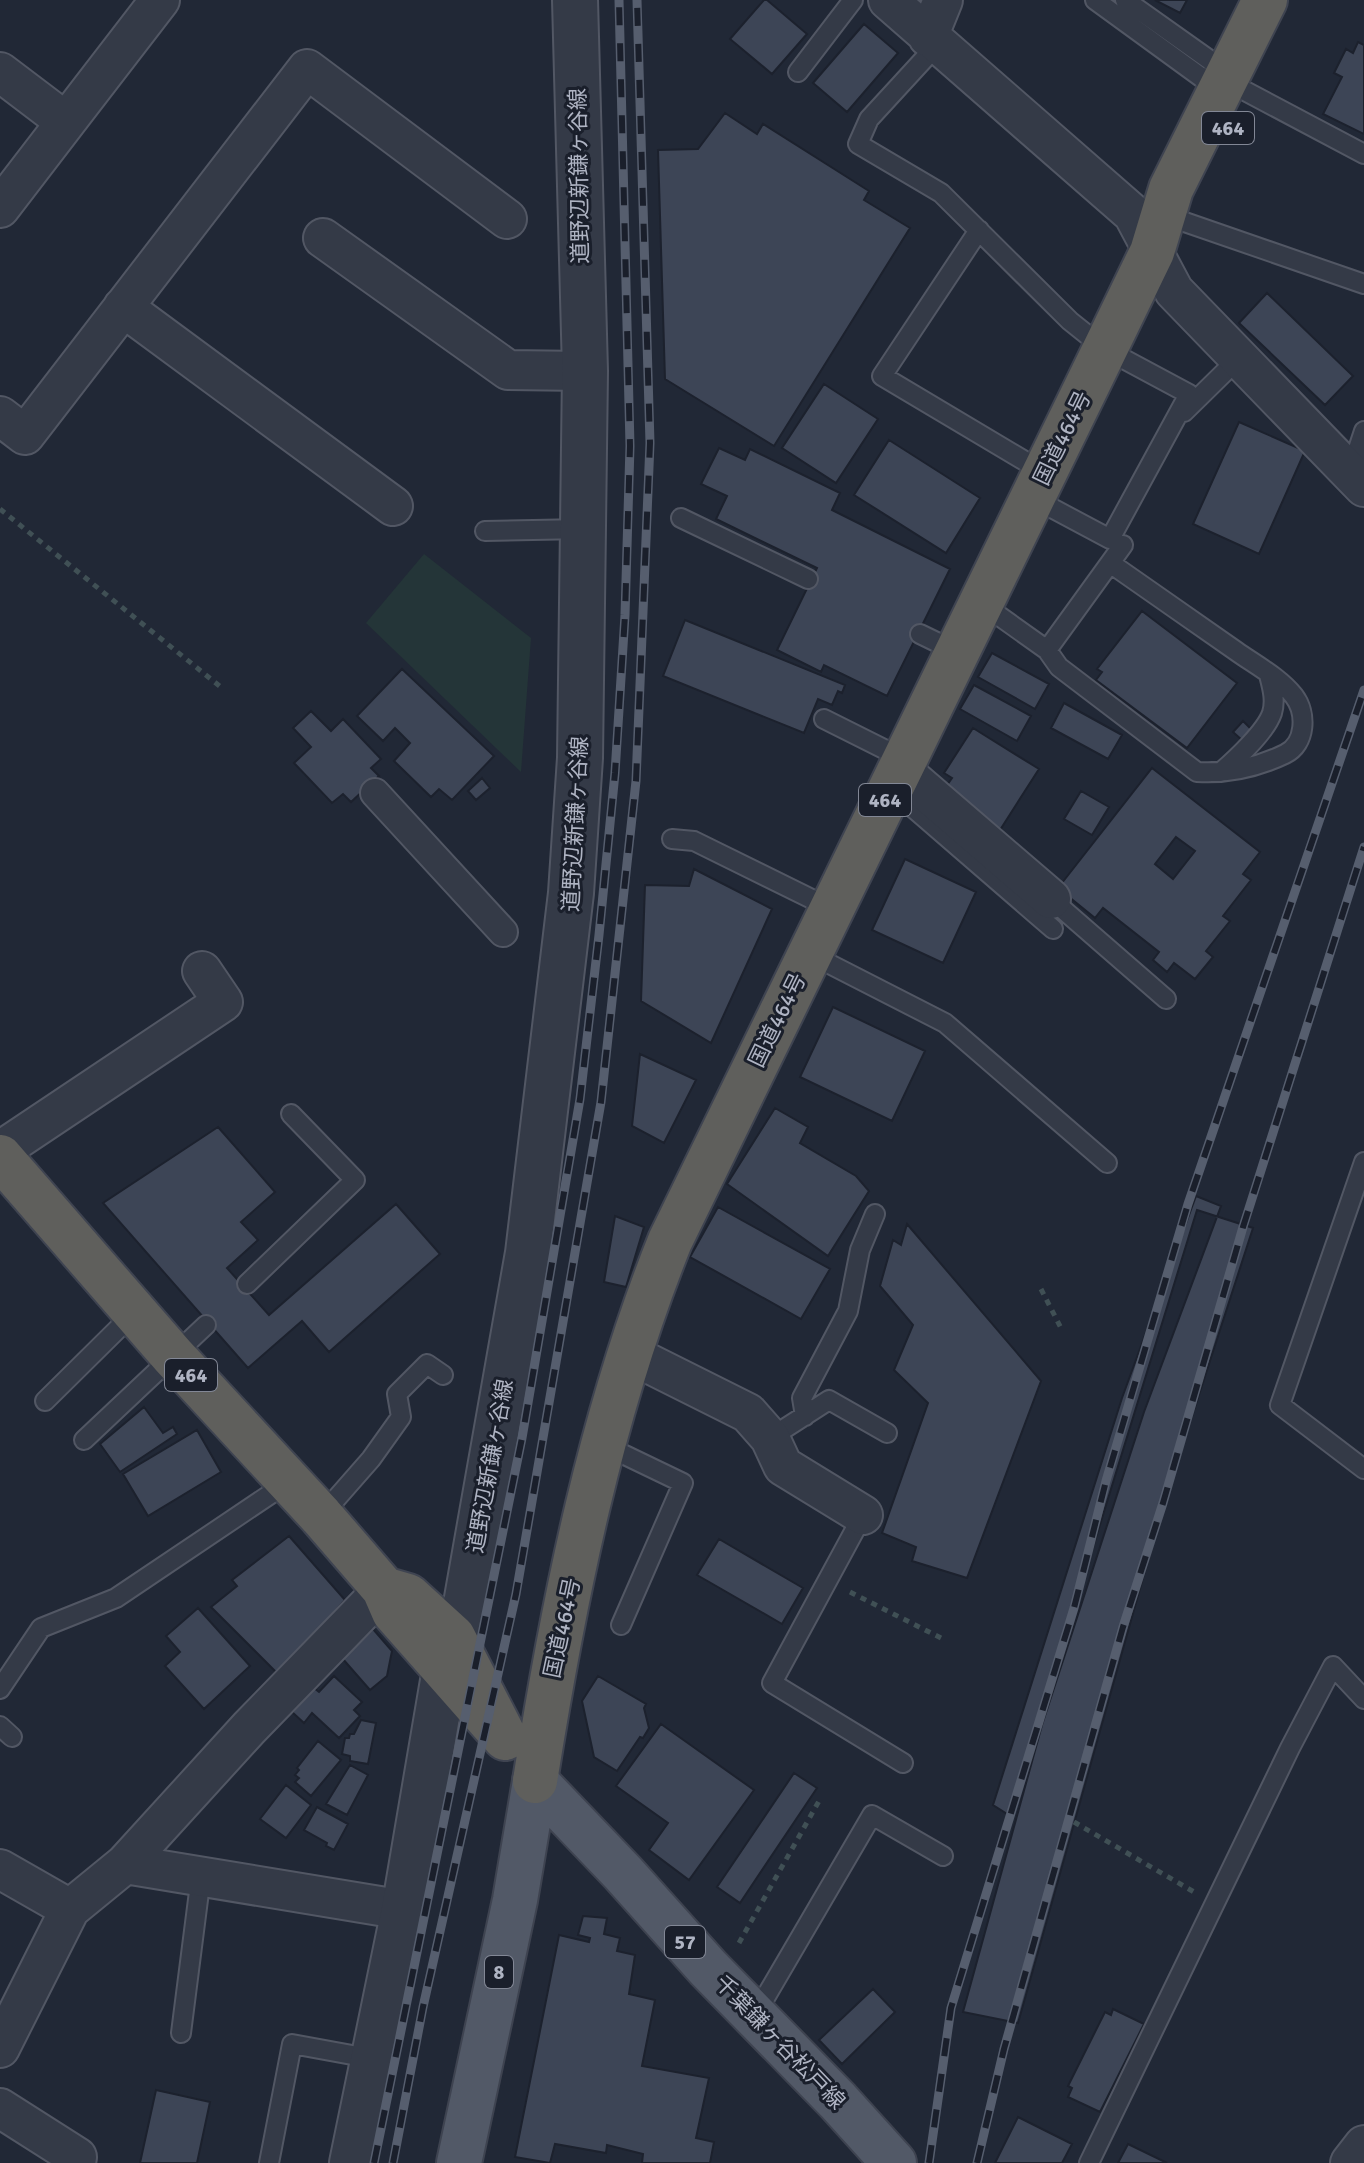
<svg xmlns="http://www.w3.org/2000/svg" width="1364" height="2163" font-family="Signika,'Noto Sans JP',sans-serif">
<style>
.green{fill:#243538}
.building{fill:#3d4556;stroke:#1c212d;stroke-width:2;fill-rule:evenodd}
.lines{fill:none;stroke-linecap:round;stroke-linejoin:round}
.service-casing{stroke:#525764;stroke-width:22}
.pedestrian-casing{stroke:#525764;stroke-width:32}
.minor-casing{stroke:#525764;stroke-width:42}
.tertiary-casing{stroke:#525764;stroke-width:48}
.primary-casing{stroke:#3e4350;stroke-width:48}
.trunk-casing{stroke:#3f4451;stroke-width:48}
.path{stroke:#405055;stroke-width:5;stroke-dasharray:6 6;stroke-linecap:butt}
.service{stroke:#343a47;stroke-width:18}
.pedestrian{stroke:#343a47;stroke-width:28}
.minor{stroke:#343a47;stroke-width:38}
.tertiary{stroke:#343a47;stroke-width:44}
.primary{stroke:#525967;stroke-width:44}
.trunk{stroke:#5f5f5c;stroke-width:44}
.rail-casing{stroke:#565e6e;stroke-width:9}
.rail{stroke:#1a1f2b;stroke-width:6;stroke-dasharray:18;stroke-linecap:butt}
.labels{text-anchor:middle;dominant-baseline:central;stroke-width:6;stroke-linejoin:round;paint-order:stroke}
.shield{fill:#1a1f2b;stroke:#828795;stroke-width:2}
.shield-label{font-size:20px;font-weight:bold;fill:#afb4c3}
.street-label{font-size:22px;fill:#afb4c3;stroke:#1a1f2b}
</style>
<rect width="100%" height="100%" fill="#212836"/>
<!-- green -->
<path class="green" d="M424,554L531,638L521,772L366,623Z"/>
<!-- building -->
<path class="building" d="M764,0H767L807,34L772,74L730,39Z
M1155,0H1187L1180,13Z
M864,24L898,53L847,112L813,83Z
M1358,42L1364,45V134L1323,114L1342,77L1334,73L1346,49L1353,53Z
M725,113L757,134L763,124L869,191L864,200L910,228L774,446L665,379L658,150L698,149Z
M1267,293L1353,376L1325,405L1239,323Z
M824,384L878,419L836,483L782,448Z
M1239,422L1305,451L1259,554L1193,524Z
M889,440L980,498L946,553L854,495Z
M719,448L745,460L750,449L840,493L832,510L950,569L887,696L824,665L821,672L777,650L817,568L716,519L727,496L701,484Z
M1142,611L1237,683L1187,748L1096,680L1102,672L1097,669Z
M685,620L845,685L842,693L838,691L832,705L818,699L804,733L663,676Z
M992,653L1049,684L1035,709L978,677Z
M402,669L494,756L452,800L439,789L431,797L394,761L410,743L395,728L383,741L357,716Z
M974,685L1031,716L1017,741L960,709Z
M1064,703L1122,735L1108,759L1051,728Z
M311,711L331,731L343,719L381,759L371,768L379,776L351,802L343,794L332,803L294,763L311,747L293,728Z
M1243,721L1252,730L1243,741L1233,732Z
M973,728L1039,769L1000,830L945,788L952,778L944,773Z
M1152,768L1260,852L1243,874L1251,880L1223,916L1230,921L1206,951L1213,957L1195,979L1174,963L1167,972L1153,960L1159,952L1103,908L1095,918L1058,888ZM1176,837L1195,851L1173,879L1155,864Z
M482,778L490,788L476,800L468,791Z
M1081,791L1109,807L1092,835L1064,819Z
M905,859L976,892L943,963L872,930Z
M694,869L772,909L711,1043L641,1001L645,885L689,886Z
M833,1007L925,1051L892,1121L800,1077Z
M640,1054L696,1080L664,1143L632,1126Z
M775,1108L808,1127L800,1143L856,1176L869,1191L828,1256L727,1184Z
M218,1127L275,1192L241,1222L258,1240L227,1268L269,1315L396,1204L440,1254L329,1352L302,1321L248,1368L103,1203Z
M1196,1196L1221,1206L1144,1412L1012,1817L993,1805L1122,1398Z
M718,1207L830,1269L801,1319L690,1257Z
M1197,1210L1253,1228L1164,1503L1018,2023L963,2012L1074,1609Z
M615,1216L644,1227L626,1287L604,1282Z
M907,1224L1041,1381L967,1578L912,1561L916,1547L882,1533L928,1403L894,1370L913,1325L880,1286L893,1240L901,1245Z
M144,1407L163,1433L173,1427L177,1434L120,1472L100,1444Z
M197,1430L221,1472L148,1516L123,1474Z
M289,1536L345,1600L279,1675L211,1607L237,1586L232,1580Z
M719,1539L803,1588L782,1624L697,1575Z
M198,1608L250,1666L204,1709L165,1666L180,1652L166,1636Z
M373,1629L392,1651L387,1676L370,1690L342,1658Z
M334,1676L362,1702L354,1710L360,1716L339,1738L312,1713L304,1723L292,1712L314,1688L319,1692Z
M598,1676L646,1704L644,1708L649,1728L643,1738L640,1737L617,1771L594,1757L582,1701Z
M361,1720L376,1723L368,1764L350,1761V1756L342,1754L345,1738H349L350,1734H354Z
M661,1724L754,1790L689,1880L649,1850L668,1823L616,1786Z
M318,1741L341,1760L311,1796L295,1782L299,1778L295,1775L299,1770L297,1768Z
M350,1765L368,1775L347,1815L326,1804Z
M794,1773L817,1788L740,1903L717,1887Z
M286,1785L311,1805L286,1838L260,1819Z
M317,1807L348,1824L334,1850L326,1846L327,1843L304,1830Z
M583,1916L607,1918L604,1934L620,1938L617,1951L635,1955L629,1994L655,2000L642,2066L709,2078L696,2138L714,2142L710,2163H642L643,2154L607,2145L606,2153L555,2144L550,2163L515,2157L559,1935L589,1942L590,1938L578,1935Z
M873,1989L895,2012L842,2064L819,2040Z
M1113,2009L1144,2024L1100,2112L1068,2097L1072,2088L1068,2086L1105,2012L1111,2015Z
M156,2090L210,2102L197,2163H140Z
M1018,2117L1072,2144L1062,2163H995Z
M1128,2144L1167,2163H1118Z"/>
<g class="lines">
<!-- service casing -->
<g class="service-casing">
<path id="service" d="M1095,0L1220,91
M1125,0L1228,73
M937,45L869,119L858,144L941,193L1070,321L1105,349L1189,394L1110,539L1033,498
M798,72L853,0
M1247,92L1364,154
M1176,219L1364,284
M979,230L882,376L1045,473
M1184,412L1239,358
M1350,473L1364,431
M681,518L808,579
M485,531L583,529
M981,603L1047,650L1123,545
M920,634L957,652
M1047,650L1059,667L1197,772C1227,774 1258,767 1285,754C1306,744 1307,713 1294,696C1279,677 1254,664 1236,651C1194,622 1152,592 1110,563
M824,719L904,759
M1221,772C1236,759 1266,731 1272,713C1276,700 1272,687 1269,675
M890,788L1053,929
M672,839L694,841L832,909
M1051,899L1166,999
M810,954L945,1023L1107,1163
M1364,1162L1280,1405L1364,1469
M247,1284L355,1180L291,1114
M45,1401L135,1312
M805,1416L802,1398L848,1311L860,1250L875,1214
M770,1438L829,1400L887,1433
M84,1440L206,1325
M604,1445L683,1483L621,1625
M863,1515L772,1683L903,1763
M321,1516L371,1459L401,1417L397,1394L427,1364L443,1375
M0,1689L41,1628L116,1598L290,1481
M0,1726L12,1737
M755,2015L872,1815L943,1856
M181,2033L201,1876
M269,2163L292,2044L374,2059
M1089,2163L1290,1748L1333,1666L1364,1699"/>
</g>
<!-- pedestrian casing -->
<g class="pedestrian-casing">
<path id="pedestrian" d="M375,793L503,932"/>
</g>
<!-- minor casing -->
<g class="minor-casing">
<path id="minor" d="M888,0L1133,214L1174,291L1364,487
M928,37L943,0
M0,72L66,122L0,208
M66,122L160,0
M323,238L508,370L585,371
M123,307L393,506
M0,416L25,435L307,69L507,219
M900,769L1051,899
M0,1151L223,1002L202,971
M628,1353L748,1413L770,1438L783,1466L863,1515
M125,1864L404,1910
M0,1869L70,1909L125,1864L249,1728L384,1589
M0,2048L70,1909
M0,2108L77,2157L76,2163
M1350,2163L1364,2145"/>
</g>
<!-- tertiary casing -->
<g class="tertiary-casing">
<path id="tertiary" d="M453,1637L466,1604L528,1253L571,893L580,758L585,371L575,0
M352,2163L404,1910L445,1669"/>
</g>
<!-- primary casing -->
<g class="primary-casing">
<path id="primary" d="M535,1781L623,1873L708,1968L838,2101L894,2163
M459,2163L515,1900L535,1781"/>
</g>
<!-- trunk casing -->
<g class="trunk-casing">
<path id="trunk" d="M0,1157L173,1356L321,1516L384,1589L394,1612L505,1738L453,1637L408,1596L384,1589
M535,1781C564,1598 601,1413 670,1241L1105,349L1152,252L1171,189L1265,0"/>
</g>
<!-- path -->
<path class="path" d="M0,509L222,688
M1041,1289L1062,1330
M850,1592L941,1638
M1074,1822L1194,1892
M739,1943L819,1801"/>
<!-- service -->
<use href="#service" class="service"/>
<!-- pedestrian -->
<use href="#pedestrian" class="pedestrian"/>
<!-- minor -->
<use href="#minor" class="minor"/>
<!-- tertiary -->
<use href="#tertiary" class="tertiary"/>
<!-- primary -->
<use href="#primary" class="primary"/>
<!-- trunk -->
<use href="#trunk" class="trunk"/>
<!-- rail casing -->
<g class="rail-casing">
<path id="rail" d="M374,2163L522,1438L580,1099L599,935L615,773L625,615L630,446L619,0
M393,2163L423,2007L516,1594L601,1102L636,781L650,443L637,0
M929,2163L951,2008L1074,1608L1106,1481L1188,1204L1364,690
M977,2163L1004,2049L1123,1627L1163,1503L1243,1227L1364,847"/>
</g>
<!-- rail -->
<use href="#rail" class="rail"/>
</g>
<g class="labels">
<!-- shield labels -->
<g class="shield">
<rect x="1202" y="112" width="52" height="32" rx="6"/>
<rect x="859" y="784" width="52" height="32" rx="6"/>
<rect x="165" y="1359" width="52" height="32" rx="6"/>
<rect x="665" y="1926" width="40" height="32" rx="6"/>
<rect x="485" y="1956" width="28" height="32" rx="6"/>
</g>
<g class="shield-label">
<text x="1228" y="128">464</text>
<text x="885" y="800">464</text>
<text x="191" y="1375">464</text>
<text x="685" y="1942">57</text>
<text x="499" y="1972">8</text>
</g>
<!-- street labels -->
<g class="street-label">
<text transform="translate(579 176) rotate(-91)">道野辺新鎌ヶ谷線</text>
<text transform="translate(1062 438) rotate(-64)">国道464号</text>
<text transform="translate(575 824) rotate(-87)">道野辺新鎌ヶ谷線</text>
<text transform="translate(777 1020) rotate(-64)">国道464号</text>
<text transform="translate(490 1466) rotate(-80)">道野辺新鎌ヶ谷線</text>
<text transform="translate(562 1628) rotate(-78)">国道464号</text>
<text transform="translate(780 2042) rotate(46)">千葉鎌ヶ谷松戸線</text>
</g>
</g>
</svg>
